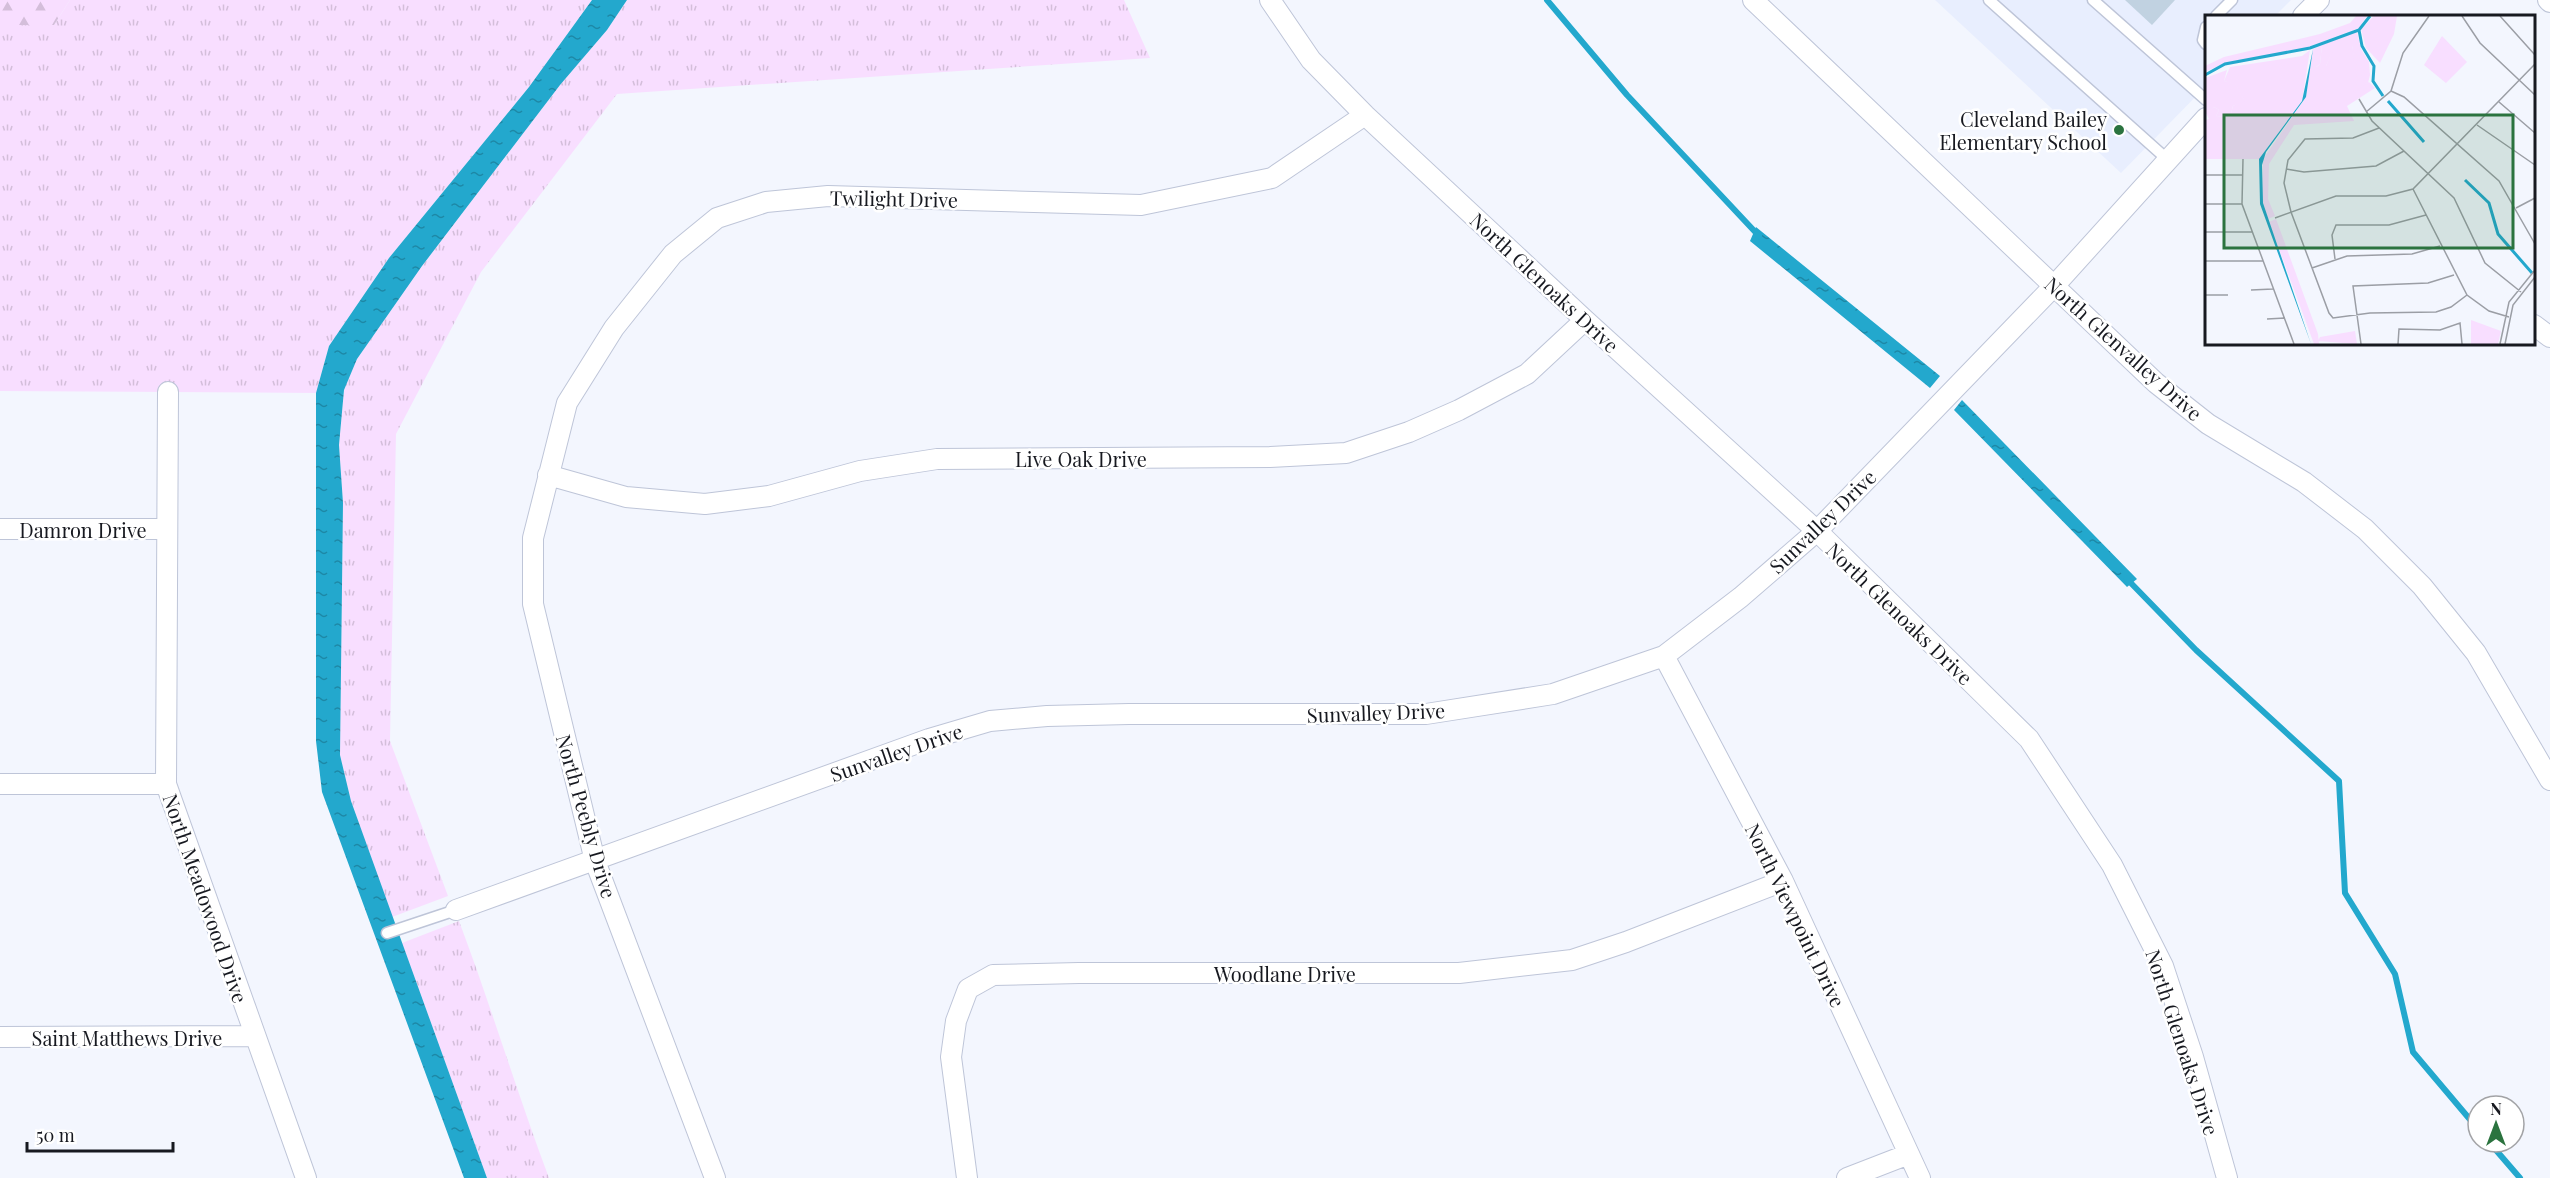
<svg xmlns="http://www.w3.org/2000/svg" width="2550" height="1178" font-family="'Playfair Display',serif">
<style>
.built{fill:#e8eefe}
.grass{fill:url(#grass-tufts)}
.forest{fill:url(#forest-firs)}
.water{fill:url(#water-ripples)}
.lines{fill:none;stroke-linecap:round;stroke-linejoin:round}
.stream{stroke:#23a8cd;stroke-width:6}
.building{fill:#c1d2e1}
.lane-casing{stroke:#bec5d8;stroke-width:13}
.street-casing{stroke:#bec5d8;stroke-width:22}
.lane{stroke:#fff;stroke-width:10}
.street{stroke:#fff;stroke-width:20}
.poi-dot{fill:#2b733f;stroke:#fff;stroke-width:2}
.labels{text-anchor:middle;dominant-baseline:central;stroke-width:5;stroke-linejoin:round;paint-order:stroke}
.poi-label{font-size:20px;fill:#171920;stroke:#fff;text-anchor:end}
.street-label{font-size:20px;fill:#171920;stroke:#fff}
.inset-river{fill:none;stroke:#23a8cd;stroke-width:3}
.inset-road{fill:none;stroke:#9b9ea5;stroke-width:1.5}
.view{fill:#2b733f;fill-opacity:0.15;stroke:#2b733f;stroke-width:3}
.inset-edge{fill:none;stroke:#171920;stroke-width:3}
</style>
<defs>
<pattern id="grass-tufts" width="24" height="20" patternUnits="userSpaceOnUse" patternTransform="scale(1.5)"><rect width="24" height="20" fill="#f8deff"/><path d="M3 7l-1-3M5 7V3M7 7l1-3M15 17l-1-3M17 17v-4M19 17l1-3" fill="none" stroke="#d4beda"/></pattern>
<pattern id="forest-firs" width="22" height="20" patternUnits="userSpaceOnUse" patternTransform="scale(1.5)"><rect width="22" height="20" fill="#f8deff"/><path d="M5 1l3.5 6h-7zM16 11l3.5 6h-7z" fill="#d4beda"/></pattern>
<pattern id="water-ripples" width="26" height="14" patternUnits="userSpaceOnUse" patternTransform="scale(1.5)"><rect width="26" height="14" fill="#23a8cd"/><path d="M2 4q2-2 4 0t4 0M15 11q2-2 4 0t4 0" fill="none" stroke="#1d88a6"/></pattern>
</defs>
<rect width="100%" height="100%" fill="#f3f6fe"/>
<!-- built -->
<path class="built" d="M1935,0H2291L2275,16H2206V86L2121,173Z"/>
<!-- grass -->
<path class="grass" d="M70,0H592L529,87L389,258L329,346L316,393L0,391V25H54Z
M627,0H1124L1150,58L617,94L481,272L396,434L390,741L448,896L392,917L351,801L340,755L343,503L339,445L344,389L357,359L422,266L560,85L607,30Z
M459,921C491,1006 517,1093 549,1178H487L402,943Z"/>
<!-- forest -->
<path class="forest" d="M0,0H70L54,25H0Z"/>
<!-- water -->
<path class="water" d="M592,0H627L607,30L560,85L422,266L357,359L344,390L339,445L343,503L340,755L351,801L487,1178H464L322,792L316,741V393L329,346L389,258L529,87Z
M1756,227L1940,376L1930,388L1750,241Z
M1962,400L2137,579L2127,587L1954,410Z"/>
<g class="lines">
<!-- stream -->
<path class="stream" d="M1547,0L1627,95L1759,236
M2127,579L2196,650L2339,781L2345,893L2395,974L2413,1052L2478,1129
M2489,1142L2520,1178"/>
</g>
<!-- building -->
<path class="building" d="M2125,0H2175L2152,25Z"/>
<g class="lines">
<!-- lane casing -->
<g class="lane-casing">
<path id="lane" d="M1989,0L2168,160
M2093,0L2206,100
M2216,16L2232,0
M2206,27L2203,40L2206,44
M387,933L456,910"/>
</g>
<!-- street casing -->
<g class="street-casing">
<path id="street" d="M1270,0L1311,60L1365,115L1585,320L1817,531L2029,739L2112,865L2163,966L2193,1057L2227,1178
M1753,0L2156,383L2208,424L2304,482L2365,529L2422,586L2476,653L2550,780
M2548,0L2550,2
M2303,16L2319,0
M2534,325L2550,337
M168,392L166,784L306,1178
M548,475L626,497L705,504L769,496L860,471L937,459L1270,457L1346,453L1409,432L1459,410L1527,374L1585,320
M0,529H166
M1664,656L1783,881L1920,1178
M0,784H166
M456,910L929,739L990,721L1047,716L1129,714H1426L1553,694L1664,656L1741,597L1817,531L2054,286L2206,118
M0,1037L254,1036
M715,1178L595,861L533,604V538L567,403L614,328L673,254L717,218L766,202L828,196L1141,205L1272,178L1365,115
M967,1178L951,1057L956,1021L968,989L993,975L1079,973H1459L1572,960L1626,942L1783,881
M1847,1178L1909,1154"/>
</g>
<!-- lane -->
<use href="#lane" class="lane"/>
<!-- street -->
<use href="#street" class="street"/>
</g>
<!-- markers -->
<circle class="poi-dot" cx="2119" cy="130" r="6"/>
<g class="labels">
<!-- poi labels -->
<g class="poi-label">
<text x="2107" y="118">Cleveland Bailey<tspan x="2107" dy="23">Elementary School</tspan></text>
</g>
<!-- street labels -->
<g class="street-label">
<text transform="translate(894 198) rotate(1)">Twilight Drive</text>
<text transform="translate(1545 282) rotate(43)">North Glenoaks Drive</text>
<text transform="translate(2124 348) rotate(42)">North Glenvalley Drive</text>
<text x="1081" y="458">Live Oak Drive</text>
<text transform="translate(1822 521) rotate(-44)">Sunvalley Drive</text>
<text x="83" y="529">Damron Drive</text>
<text transform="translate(1900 613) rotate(44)">North Glenoaks Drive</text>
<text transform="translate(1376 712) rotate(-2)">Sunvalley Drive</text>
<text transform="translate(896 752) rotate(-19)">Sunvalley Drive</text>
<text transform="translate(587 816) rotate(74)">North Peebly Drive</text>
<text transform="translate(206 898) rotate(71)">North Meadowood Drive</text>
<text transform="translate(1796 915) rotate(64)">North Viewpoint Drive</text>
<text x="1285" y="973">Woodlane Drive</text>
<text x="127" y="1037">Saint Matthews Drive</text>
<text transform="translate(2183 1042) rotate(72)">North Glenoaks Drive</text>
</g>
</g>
<!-- overview -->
<g transform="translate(2205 15)">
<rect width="330" height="330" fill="#f3f6fe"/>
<path d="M117,30L115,49L111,52L121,51L129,31H147L156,71L164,67L170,73L142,91L149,106L89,110L64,149L63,184L70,201L63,204L57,185L58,144L101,82L108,34ZM105,35L97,86L54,144H0V105L4,104L1,98L9,92L14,95L11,101L25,102L28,91L39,85L30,69L19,66L25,52L97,41ZM71,204L113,319L114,329H109L64,207ZM266,305L296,316L293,329H266ZM150,316L152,329L113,326L115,322Z" fill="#f8deff"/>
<path d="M151,1H162L154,13L98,34L22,47L0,57V51L19,42L115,19L145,8ZM169,1H192L189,19L175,48L161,33L156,14ZM152,17L156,34L164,47L165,60L163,68L146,78L152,67L147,31H130L121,51L111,59L108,55L115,49L117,30ZM22,55L19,66L30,68L40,86L28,91L25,102L11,101L14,95L9,92L0,100V63Z" fill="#f8deff"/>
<path d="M237,21L262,47L241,68L219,50Z" fill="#f8deff"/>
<path d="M108,34L101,82L61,137L57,150L58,188L106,329L55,189L54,144L97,86Z" fill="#23a8cd"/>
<path class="inset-river" d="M154,15L157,31L169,51L168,66L178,81M0,60L20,49L105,33L154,15L165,1M183,86L219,127M260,165L284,188L293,219L327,258"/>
<path class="inset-road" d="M257,1L275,28L330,80M295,1L330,40M186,76L199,82L294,166L330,229M154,84L167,106L249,183L280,248L316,277M294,87L330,118M161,97L186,76L198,38L224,1M272,110L330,150M174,113L148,123L100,124L83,145L79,168L86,197L124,298L128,303L165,298L231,297L246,292L262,280M38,144L37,189L89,329M81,154L99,157L171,151L199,136M0,160H37M208,174L262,280L284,296L304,302M0,189H37M311,193L330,183M70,203L131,181H181L208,174L330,49M0,217H47M130,244L127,220L131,210H184L221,200M0,246H58M107,253L142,241L207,239L235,231M46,275L68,274M0,280H23M62,304L80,303M156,329L148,271L223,268L249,260M193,329L194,314L235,315L255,308L257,329M295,329L304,287L330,255M300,329L308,290L330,262"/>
<path class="view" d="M19,100H308V233H19Z"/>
<rect width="330" height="330" class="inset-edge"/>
</g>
<!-- north arrow -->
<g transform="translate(2496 1124)"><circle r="28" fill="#ffffff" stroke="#a2a3a6" stroke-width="1.5"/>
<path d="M0-4.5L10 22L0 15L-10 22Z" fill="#2b733f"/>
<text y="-9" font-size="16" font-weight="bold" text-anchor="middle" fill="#171920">N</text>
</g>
<!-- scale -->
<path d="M27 1142v9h146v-9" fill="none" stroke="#171920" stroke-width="3"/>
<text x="36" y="1142" font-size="18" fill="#171920" stroke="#ffffff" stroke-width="4.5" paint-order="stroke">50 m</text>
</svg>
